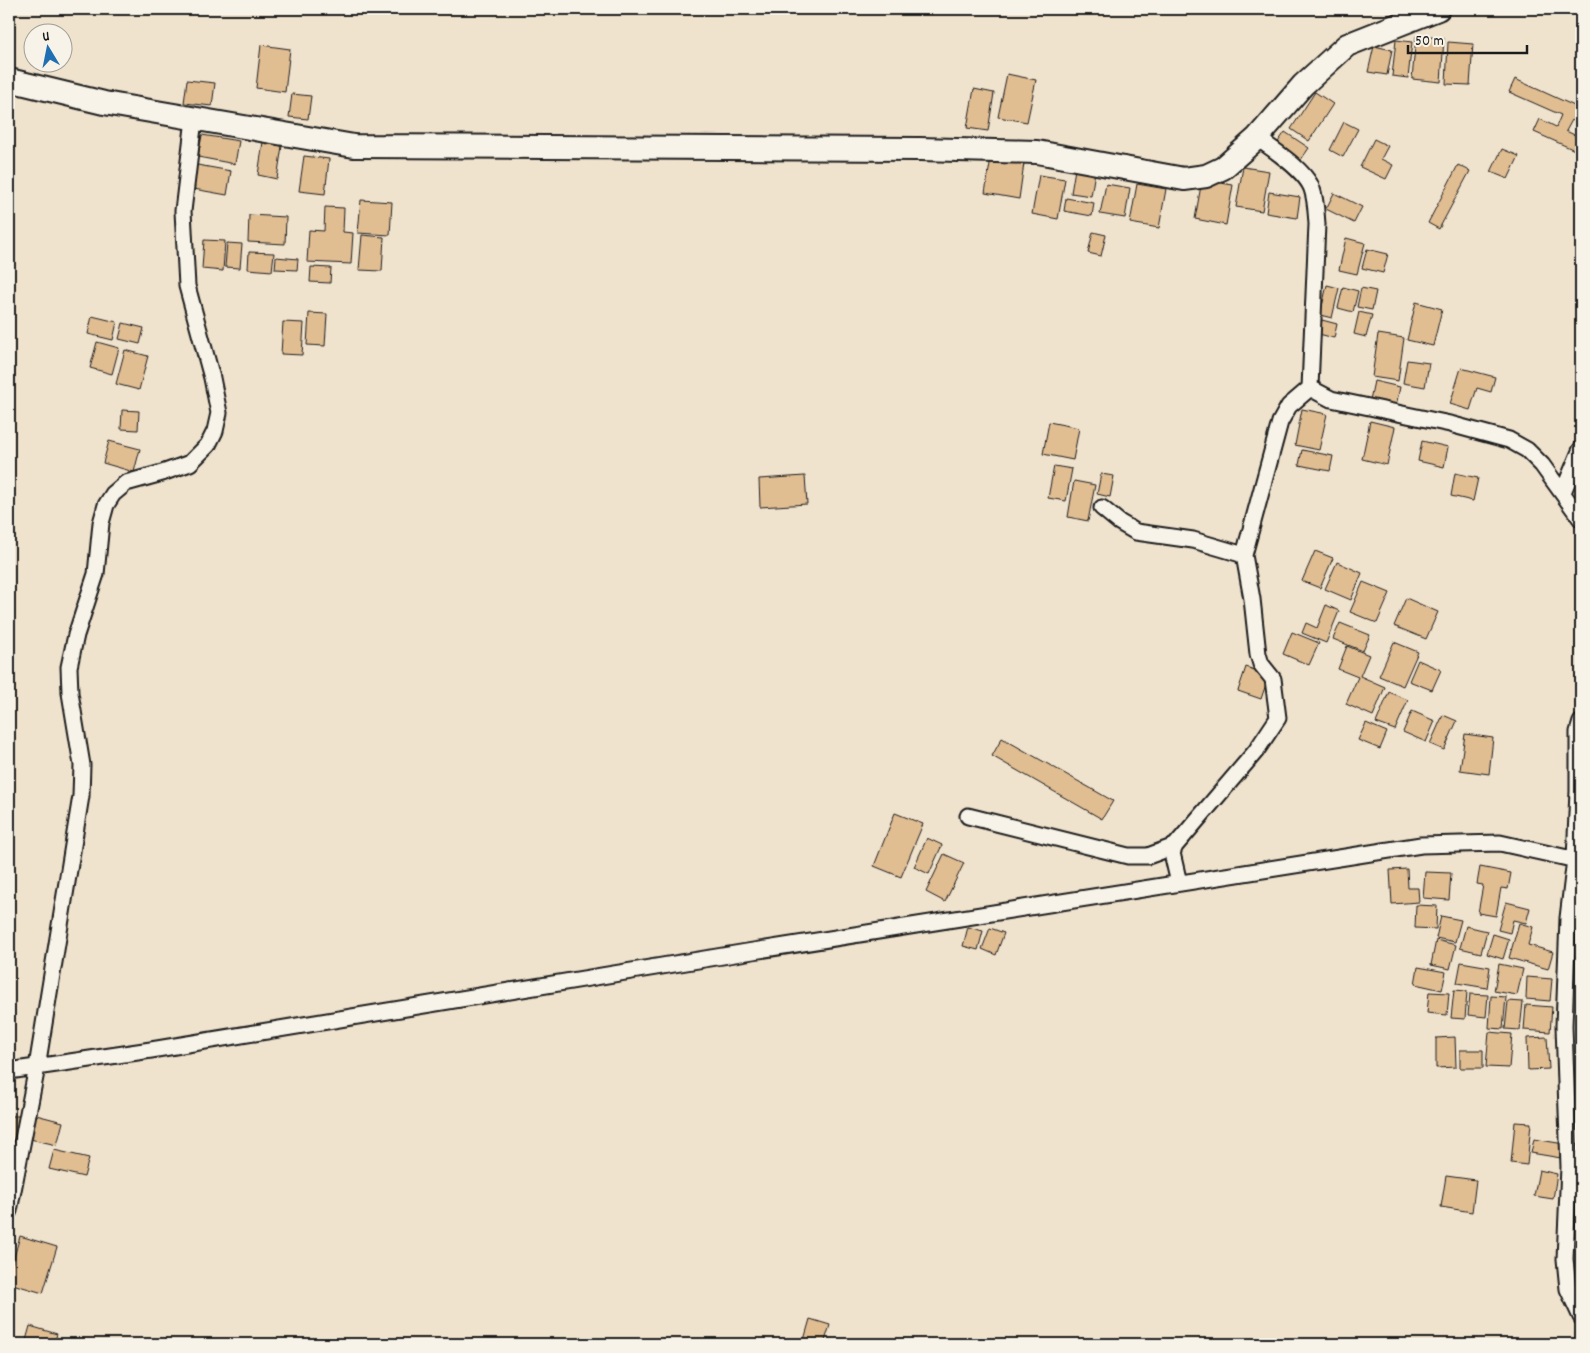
<svg xmlns="http://www.w3.org/2000/svg" width="1590" height="1353" font-family="Dekko,sans-serif">
<style>
.building{fill:#e1bd92;stroke:#1c1c1c}
.lines{fill:none;stroke-linecap:round;stroke-linejoin:round}
.street-casing{stroke:#1c1c1c;stroke-width:19}
.secondary-casing{stroke:#1c1c1c;stroke-width:26}
.street{stroke:#f7f3e8;stroke-width:15}
.secondary{stroke:#f7f3e8;stroke-width:22}
</style>
<rect width="100%" height="100%" fill="#f0e3ce"/>
<filter id="ink" filterUnits="userSpaceOnUse"><feTurbulence type="fractalNoise" baseFrequency=".02" numOctaves="2"/><feDisplacementMap in="SourceGraphic" scale="10" xChannelSelector="R" yChannelSelector="G"/><feConvolveMatrix kernelMatrix="1 2 1 2 8 2 1 2 1" color-interpolation-filters="sRGB"/></filter>
<g filter="url(#ink)">
<!-- building -->
<path class="building" d="M1416,36L1444,38L1441,82L1412,79Z
M1396,40L1412,42L1408,78L1392,76Z
M1448,42L1473,44L1470,85L1446,84Z
M261,45L290,49L285,92L256,88Z
M1374,46L1392,50L1387,75L1368,72Z
M1007,74L1036,80L1027,122L998,117Z
M1515,79L1581,109V124L1572,120L1566,131L1581,138L1577,151L1534,132L1540,119L1556,127L1561,115L1509,92Z
M187,80L215,83L212,106L184,103Z
M974,89L994,93L988,131L967,128Z
M1315,92L1333,104L1309,141L1291,129Z
M292,94L311,96L308,119L289,117Z
M1344,122L1358,129L1343,157L1330,150Z
M1285,132L1309,148L1298,164L1274,148Z
M202,135L239,141L235,164L198,157Z
M1374,139L1388,146L1381,159L1393,165L1386,179L1360,167Z
M263,142L282,146L277,179L258,175Z
M1502,149L1519,156L1508,179L1491,172Z
M304,156L329,159L325,194L299,191Z
M991,158L1024,163L1019,199L985,193Z
M192,164L231,171L227,195L188,188Z
M1458,165L1470,171L1439,229L1428,223Z
M1243,167L1269,171L1262,211L1236,207Z
M1075,169L1095,172L1091,196L1071,193Z
M1039,175L1065,179L1058,219L1032,214Z
M1202,180L1233,185L1226,225L1195,219Z
M1106,184L1130,188L1125,218L1100,214Z
M1137,184L1166,189L1159,228L1130,223Z
M1269,192L1300,197L1297,218L1266,213Z
M1334,193L1362,207L1354,223L1326,209Z
M1066,198L1094,203L1092,216L1064,211Z
M361,200L392,202L390,235L358,233Z
M325,207L344,208L343,232L353,233L351,264L307,262L309,230L324,231Z
M249,215L286,217L285,244L248,242Z
M1093,232L1106,235L1101,256L1088,253Z
M362,235L384,237L382,271L359,270Z
M1346,238L1365,243L1357,274L1339,270Z
M204,240L225,241L223,271L202,269Z
M227,243L242,244L240,268L225,267Z
M1367,249L1388,254L1383,273L1362,268Z
M249,252L274,253L272,271L248,269Z
M276,257L298,259L297,270L275,269Z
M311,267L331,268L330,283L310,282Z
M1327,285L1339,288L1332,318L1320,315Z
M1343,287L1358,291L1353,312L1338,308Z
M1361,288L1376,291L1372,310L1357,307Z
M1416,302L1442,309L1433,346L1407,340Z
M1359,312L1372,315L1366,337L1354,334Z
M309,313L327,314L325,346L307,345Z
M92,316L117,322L113,340L88,334Z
M1322,320L1337,324L1334,338L1319,334Z
M283,322L304,323L302,355L281,354Z
M123,323L144,328L140,344L119,339Z
M1378,334L1404,338L1398,381L1372,377Z
M97,342L119,348L112,374L90,368Z
M125,350L148,356L139,390L116,384Z
M1407,360L1429,363L1425,387L1403,383Z
M1461,368L1495,377L1491,392L1477,388L1470,410L1450,404Z
M1374,381L1400,387L1396,406L1370,400Z
M1302,409L1327,414L1319,450L1295,445Z
M122,410L139,411L138,430L121,429Z
M1370,421L1395,427L1387,465L1362,459Z
M1049,422L1079,428L1073,460L1043,454Z
M109,441L140,449L134,472L103,463Z
M1422,441L1448,447L1444,467L1418,461Z
M1302,450L1333,456L1330,471L1299,465Z
M1054,466L1072,469L1066,501L1048,498Z
M1455,473L1478,478L1473,501L1451,496Z
M1101,474L1114,476L1110,497L1097,494Z
M805,476L807,504L760,507L759,479Z
M1074,481L1095,485L1088,521L1068,517Z
M1315,551L1333,558L1320,588L1302,581Z
M1337,562L1362,573L1351,600L1325,589Z
M1363,582L1390,593L1377,623L1350,612Z
M1406,598L1438,612L1426,639L1394,626Z
M1326,605L1339,611L1326,643L1302,633L1306,623L1317,628Z
M1340,623L1370,635L1363,651L1333,639Z
M1292,632L1319,643L1309,665L1283,654Z
M1394,642L1418,652L1403,686L1379,676Z
M1347,646L1369,655L1360,676L1385,687L1373,716L1346,704L1358,677L1338,669Z
M1418,660L1441,670L1432,690L1409,681Z
M1246,667L1269,675L1261,699L1238,691Z
M1389,692L1408,700L1395,730L1376,723Z
M1412,711L1435,721L1426,742L1403,732Z
M1443,715L1457,721L1444,750L1430,744Z
M1366,723L1387,732L1380,749L1358,740Z
M1465,734L1493,738L1489,774L1460,770Z
M1002,738L1113,801L1102,819L992,756Z
M895,813L923,824L901,877L874,866Z
M927,838L942,845L929,874L914,867Z
M944,854L964,863L945,902L926,892Z
M1480,867L1511,873L1508,889L1501,888L1496,916L1478,913L1483,885L1477,884Z
M1407,869L1408,888H1418L1419,902L1392,904L1390,870Z
M1425,872L1451,873L1449,900L1423,898Z
M1506,902L1530,908L1526,923L1513,920L1510,933L1498,930Z
M1416,905L1437,906L1436,929L1415,928Z
M1578,908L1581,909V928L1574,927Z
M1441,916L1461,920L1455,942L1436,938Z
M1519,923L1533,927L1528,945L1553,952L1548,969L1509,958Z
M1466,926L1487,931L1481,953L1460,948Z
M968,927L983,931L978,950L963,946Z
M990,928L1004,933L996,955L982,949Z
M1493,934L1509,939L1503,959L1487,954Z
M1436,940L1456,945L1450,969L1431,965Z
M1461,962L1490,967L1487,988L1457,983Z
M1499,964L1523,969L1517,995L1494,991Z
M1418,967L1446,972L1442,990L1415,984Z
M1527,977L1552,979L1550,1001L1526,999Z
M1454,990L1467,991L1465,1019L1451,1018Z
M1429,992L1449,993L1447,1015L1427,1013Z
M1470,994L1488,995L1486,1017L1468,1015Z
M1491,996L1506,997L1503,1029L1489,1028Z
M1508,1001L1523,1002L1520,1030L1505,1029Z
M1526,1005L1552,1007L1550,1032L1524,1030Z
M1489,1032L1512,1034L1509,1068L1486,1067Z
M1455,1037L1456,1067L1436,1068V1038Z
M1547,1037L1549,1069L1528,1070L1527,1038Z
M1460,1050H1483V1068H1460Z
M1574,1069H1581V1102H1575Z
M36,1115L63,1122L57,1145L30,1139Z
M9,1116H19V1142H9Z
M1515,1122L1531,1123L1527,1165L1511,1163Z
M1534,1139L1564,1144L1561,1158L1531,1153Z
M54,1150L89,1158L84,1177L49,1169Z
M1539,1170L1557,1174L1553,1199L1534,1196Z
M1446,1176L1476,1180L1472,1212L1441,1207Z
M20,1236L57,1247L43,1293L9,1283V1275Z
M1581,1264V1290H1578L1577,1265Z
M810,1319L830,1325L824,1344L804,1340Z
M30,1326L57,1334L54,1344H25Z"/>
<g class="lines">
<!-- street casing -->
<g class="street-casing">
<path id="street" d="M1257,138C1273,149 1306,171 1312,189C1316,200 1316,213 1317,224L1310,388L1331,399L1450,424L1509,440L1527,450L1542,465L1581,519
M1563,492L1581,449
M1102,508L1119,522L1136,532L1193,540L1244,555
M1581,722L1578,732V791L1575,859L1568,918L1564,1026L1569,1167L1565,1259L1568,1289L1581,1317
M968,816L1128,856H1148L1175,846
M1179,883L1172,853L1175,846L1256,751L1278,718L1273,679L1261,664L1258,654L1252,599L1244,555L1280,422L1289,406L1310,388
M9,1071L151,1050L753,951L1421,845L1500,843L1581,861
M9,1211L37,1067L81,796L82,765L70,693L69,667L76,635L96,574L101,523L106,505L113,494L126,483L162,473L190,463L208,445L215,431L219,413L212,378L187,286L183,211L194,119"/>
</g>
<!-- secondary casing -->
<g class="secondary-casing">
<path id="secondary" d="M9,80L104,103L354,146L920,149L1037,152L1184,179L1206,176L1223,168L1257,138L1303,85L1347,45L1438,9"/>
</g>
<!-- street -->
<use href="#street" class="street"/>
<!-- secondary -->
<use href="#secondary" class="secondary"/>
</g>
</g>
<!-- margin -->
<rect width="1590" height="1353" fill="none" stroke="#f7f3e8" stroke-width="30"/>
<rect x="15" y="15" width="1560" height="1323" fill="none" stroke="#1c1c1c" stroke-width="2" filter="url(#ink)"/>
<!-- north arrow -->
<g transform="translate(48 48) rotate(350)"><circle r="24" fill="#f7f3e8" stroke="#9f9d96"/>
<path d="M0-4L9 19L0 12L-9 19Z" fill="#1f6fb2"/>
<text y="-8" font-size="14" font-weight="bold" text-anchor="middle" fill="#1c1c1c">U</text>
</g>
<!-- scale -->
<path d="M1408 45v8h119v-8" fill="none" stroke="#1c1c1c" stroke-width="2.5"/>
<text x="1415" y="45" font-size="15" fill="#1c1c1c" stroke="#f7f3e8" stroke-width="4" paint-order="stroke">50 m</text>
</svg>
